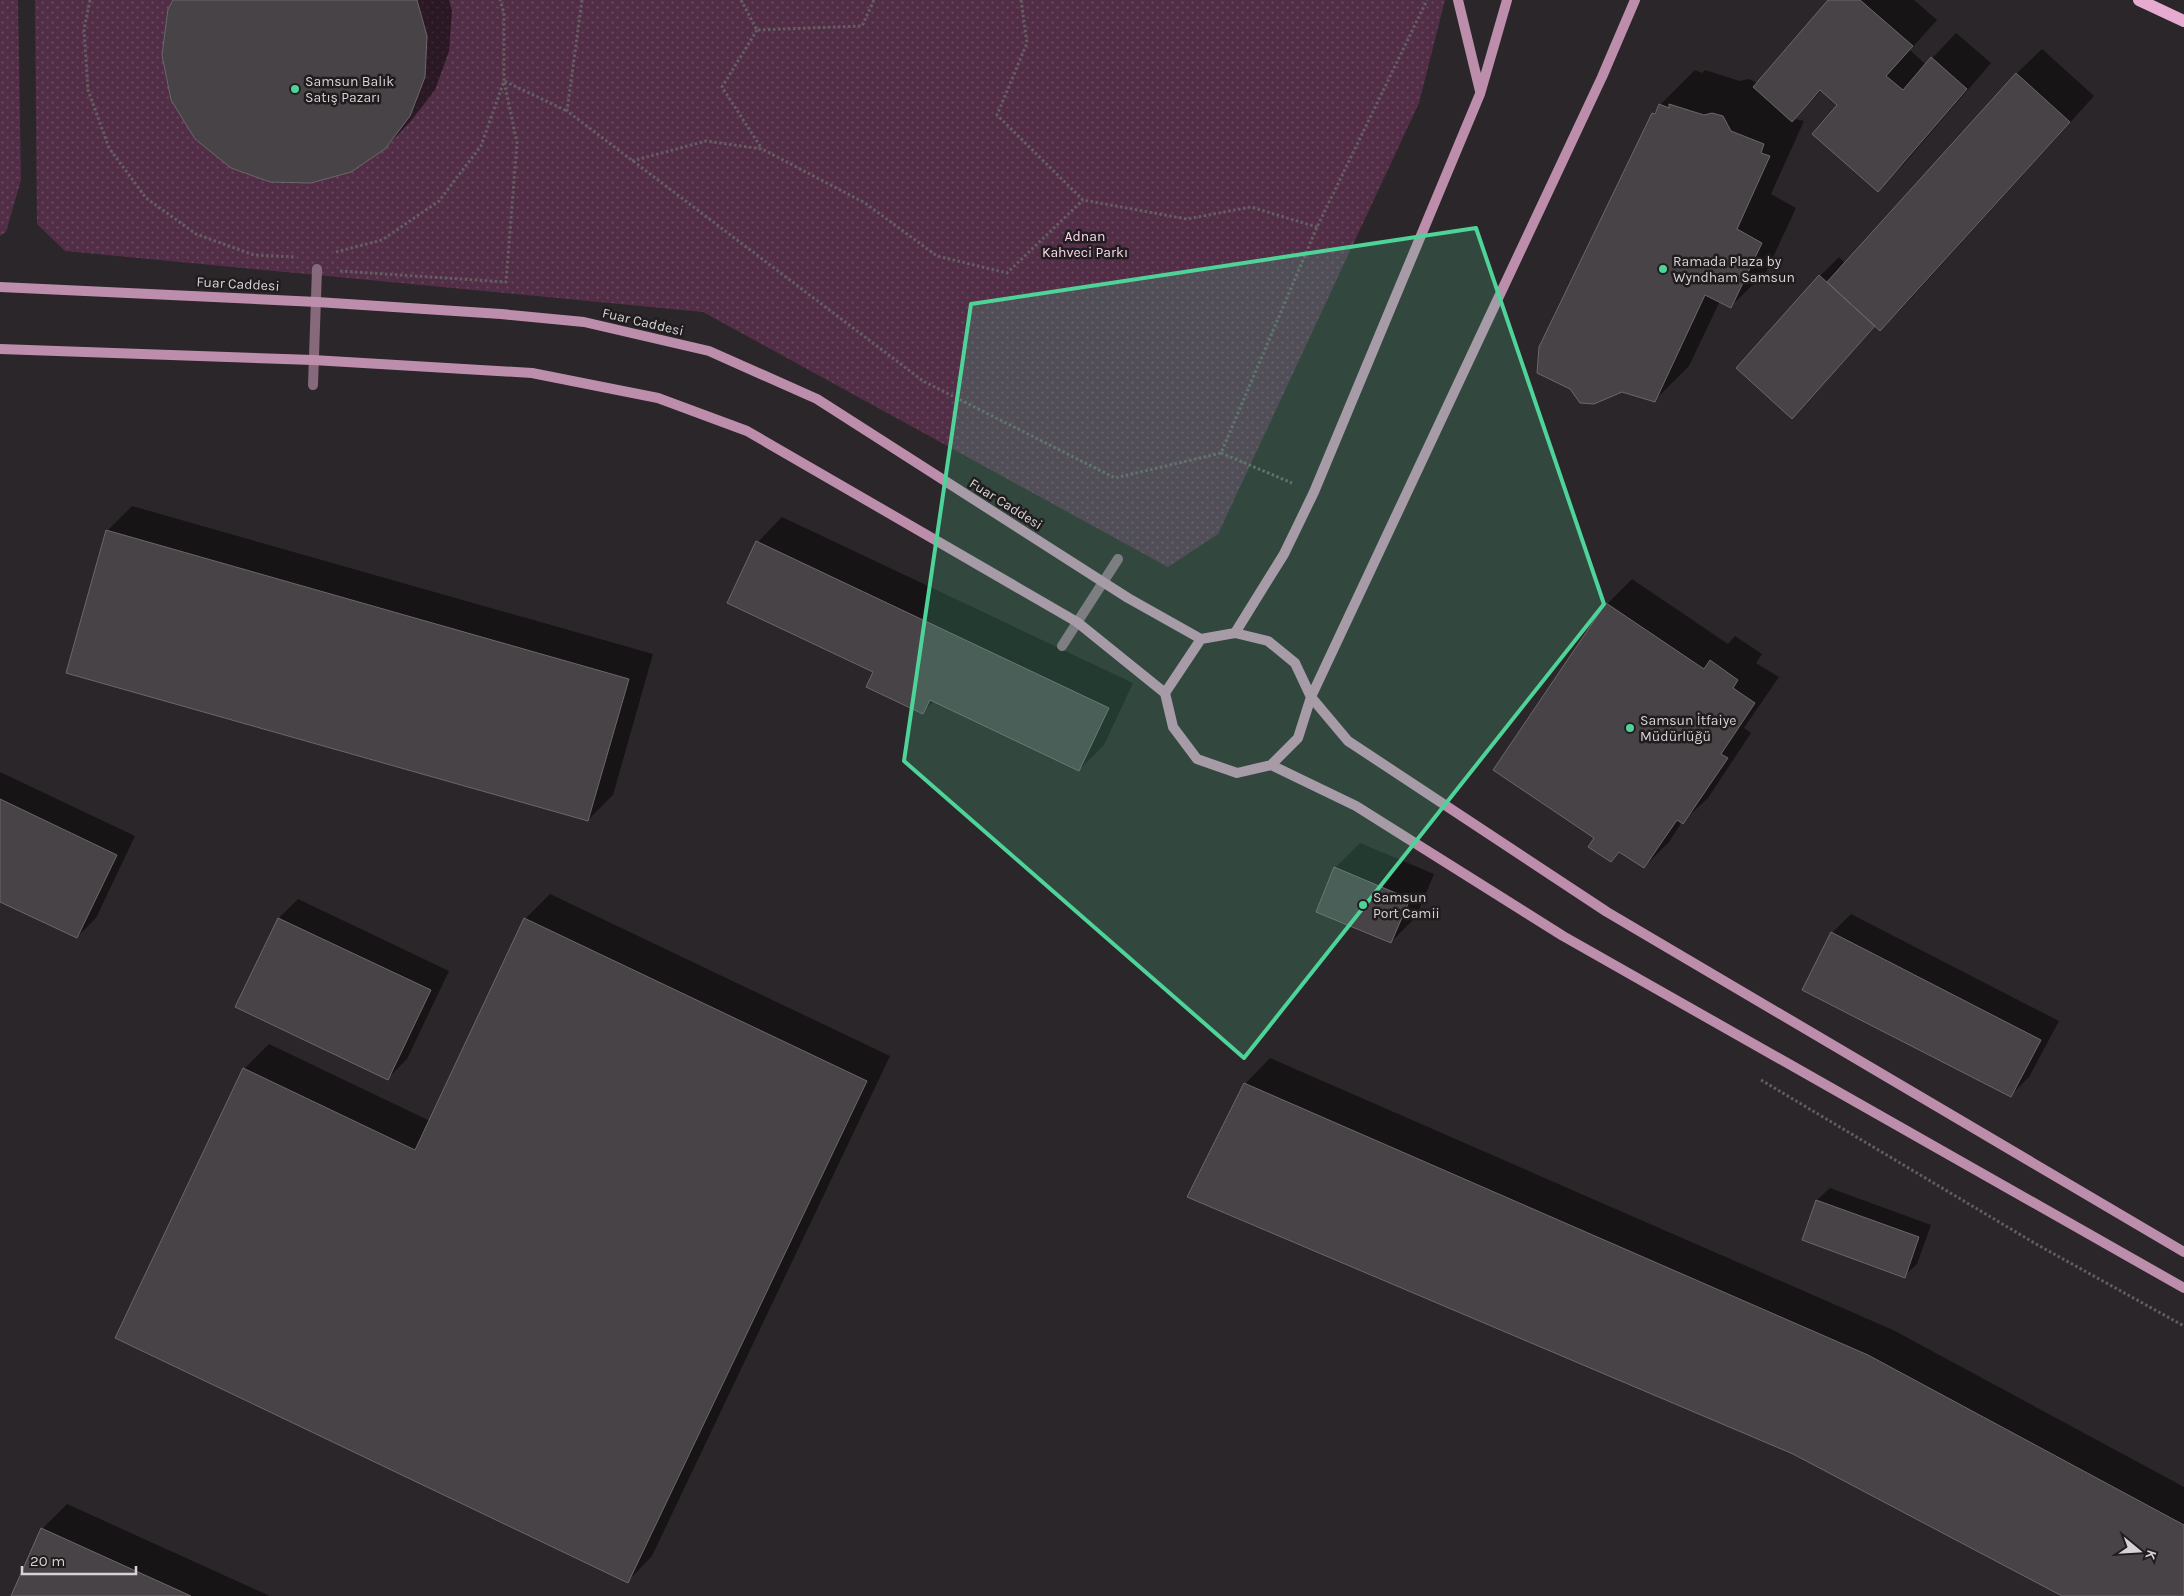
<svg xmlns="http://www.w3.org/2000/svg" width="2184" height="1596" font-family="Karla,sans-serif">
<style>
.green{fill:url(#green-dots)}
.shadow{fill:#0007}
.building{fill:#484346;stroke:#6c676a}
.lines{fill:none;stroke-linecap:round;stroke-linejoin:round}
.path{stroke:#625e61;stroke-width:3;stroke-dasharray:2.5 2.5;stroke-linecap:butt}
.street{stroke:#87697c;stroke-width:10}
.secondary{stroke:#bd8eac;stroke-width:10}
.primary{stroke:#e7aad1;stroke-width:12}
.marked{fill:#4ed399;fill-opacity:0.2;stroke:#4ed399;stroke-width:4;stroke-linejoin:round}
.poi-dot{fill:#4ed399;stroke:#211d1f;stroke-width:2}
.labels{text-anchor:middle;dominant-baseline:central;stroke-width:5;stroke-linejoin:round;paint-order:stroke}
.poi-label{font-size:14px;fill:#d6d3d5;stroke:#211d1f;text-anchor:start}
.park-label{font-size:14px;fill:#fcd5ec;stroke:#211d1f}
.street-label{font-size:14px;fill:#d6d3d5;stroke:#211d1f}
</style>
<defs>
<pattern id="green-dots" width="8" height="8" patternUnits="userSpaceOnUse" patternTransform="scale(1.25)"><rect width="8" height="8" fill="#522e46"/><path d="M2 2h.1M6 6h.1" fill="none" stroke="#6a4b60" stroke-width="1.8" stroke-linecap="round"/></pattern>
</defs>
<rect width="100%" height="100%" fill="#2b2629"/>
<!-- green -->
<path class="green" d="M0,0H18L21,180L6,232L0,236Z
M35,0H1445L1419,103L1218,534L1168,567L703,312L65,251L37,224Z"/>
<!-- shadow -->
<path class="shadow" d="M175,0H449L452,11L449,51L435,90L410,122L385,148Z
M1830,0H1914L1937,20L1910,50L1926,65L1956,33L1991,63L1903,165L1878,190L1839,105L1822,90L1796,117L1795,119L1804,121L1771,194L1796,208L1766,272L1731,306L1720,301L1689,366L1654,401L1653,114L1660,105L1695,70L1702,73L1705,70L1740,81L1748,79L1758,83Z
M2042,49L2094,96L1905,305L1880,330L1876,326L1792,417L1820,276L1839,257L1845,263L2017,73Z
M132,506L653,654L613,795L588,820L107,531Z
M782,517L1133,683L1104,745L1079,770L934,701L923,712L758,542Z
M1632,579L1728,644L1735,636L1762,654L1756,663L1779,677L1744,728L1751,733L1708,798L1682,822L1669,842L1644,867L1621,851L1611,861L1596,838L1607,604Z
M0,772L135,836L96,918L77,937L0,900Z
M1360,843L1434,874L1416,917L1391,942L1335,868Z
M550,894L890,1056L652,1556L628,1581L244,1069L269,1044L430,1121L525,919Z
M298,899L449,971L407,1059L388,1078L279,918Z
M1851,914L2059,1021L2029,1077L2010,1096L1832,933Z
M1270,1058L1893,1330L2184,1487V1596H2065L1794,1453L1188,1197L1246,1083Z
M1830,1188L1931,1225L1917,1264L1904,1276L1817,1200Z
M67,1504L270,1596H12L42,1529Z"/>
<!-- building -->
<path class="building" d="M173,0H417L427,36L425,77L410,116L385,149L351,172L311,183L270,182L231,168L195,139L171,100L162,55L168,9Z
M1828,0H1860L1913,46L1886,76L1903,90L1931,57L1967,89L1878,192L1812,134L1837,105L1820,90L1792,122L1753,87Z
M2016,73L2070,122L1880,331L1827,282Z
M1659,104L1669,108V104L1704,115L1712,113L1723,116L1731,131L1764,144L1761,153L1770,156L1737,229L1762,243L1731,308L1705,295L1655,402L1622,392L1594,404L1580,403L1570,389L1537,373L1539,347L1652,113L1655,114Z
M1819,275L1875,326L1792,419L1736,368Z
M106,530L629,679L588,821L66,673Z
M756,541L1109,708L1079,771L930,700L923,714L866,687L873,672L727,603Z
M1606,603L1704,669L1710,660L1738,680L1733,688L1755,703L1721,754L1728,758L1683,824L1677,820L1644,868L1619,852L1611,862L1588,847L1594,838L1493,770Z
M0,799L117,855L77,938L0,902Z
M1334,867L1410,899L1391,943L1316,912Z
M278,918L431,990L388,1080L235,1007Z
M524,918L867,1081L628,1583L115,1338L243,1068L415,1150Z
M1831,932L2041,1040L2011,1097L1802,990Z
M1244,1083L1868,1355L2184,1525V1596H2062L1793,1454L1187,1197Z
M1816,1200L1919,1237L1905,1278L1802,1240Z
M41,1528L191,1596H11Z"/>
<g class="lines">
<!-- path -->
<path class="path" d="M90,0L84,29L88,90L109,148L146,198L196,234L254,255L295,257
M582,0L567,111L923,381L1115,478L1221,453L1317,227L1427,0
M741,0L757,30L862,26L874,0
M1021,0L1027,43L997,115L1083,200L1187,219L1251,207L1317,227
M757,30L722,87L762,149
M632,161L706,141L762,149L865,203L937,256L1007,273L1083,200
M336,252L382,240L439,201L481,146L504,81V13L500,0
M340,271L506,282L517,143L504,81L567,111
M1221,453L1292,483
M1761,1080L2036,1244L2184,1326"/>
<!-- street -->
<path class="street" d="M313,385L317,269
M1062,646L1118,559"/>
<!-- secondary -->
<path class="secondary" d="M1458,0L1480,91
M1635,0L1602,77L1311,697L1298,738L1271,765L1237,773L1197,759L1173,727L1165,693L1201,639L1235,633L1268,641L1295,663L1311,697L1348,741L1607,912L2184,1252
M0,287L317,302L501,314L584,322L709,351L817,399L1128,598L1201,639
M0,349L313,360L532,373L658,398L747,431L1077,622L1165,693
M1235,633L1284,554L1314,492L1480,94L1507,0
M1271,765L1356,806L1563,936L2184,1288"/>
<!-- primary -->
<path class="primary" d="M2139,0L2184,21"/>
</g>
<!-- marked area -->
<path class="marked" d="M1476,228L1604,604L1244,1058L904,761L971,304Z"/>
<!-- markers -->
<g class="poi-dot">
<circle cx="295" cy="89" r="5"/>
<circle cx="1663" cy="269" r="5"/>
<circle cx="1630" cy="728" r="5"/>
<circle cx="1363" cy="905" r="5"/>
</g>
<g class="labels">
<!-- poi labels -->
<g class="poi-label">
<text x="305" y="81">Samsun Balık<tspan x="305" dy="16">Satış Pazarı</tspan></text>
<text x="1673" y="261">Ramada Plaza by<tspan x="1673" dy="16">Wyndham Samsun</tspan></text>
<text x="1640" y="720">Samsun İtfaiye<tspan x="1640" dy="16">Müdürlüğü</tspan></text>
<text x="1373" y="897">Samsun<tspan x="1373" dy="16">Port Camii</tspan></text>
</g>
<!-- park labels -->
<g class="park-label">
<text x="1085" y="236">Adnan<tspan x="1085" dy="16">Kahveci Parkı</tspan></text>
</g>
<!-- street labels -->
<g class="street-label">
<text transform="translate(238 284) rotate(3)">Fuar Caddesi</text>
<text transform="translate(643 322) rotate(13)">Fuar Caddesi</text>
<text transform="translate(1006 504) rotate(32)">Fuar Caddesi</text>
</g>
</g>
<!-- north arrow -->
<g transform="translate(2139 1551) rotate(108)" stroke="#211d1f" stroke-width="4" paint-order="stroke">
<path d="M0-4L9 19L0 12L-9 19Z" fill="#d6d3d5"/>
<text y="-8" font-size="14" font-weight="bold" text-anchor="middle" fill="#d6d3d5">K</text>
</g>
<!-- scale -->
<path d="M22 1566v8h114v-8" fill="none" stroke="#d6d3d5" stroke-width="2.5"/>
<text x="30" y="1566" font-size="15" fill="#d6d3d5" stroke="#211d1f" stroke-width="4" paint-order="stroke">20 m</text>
</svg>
